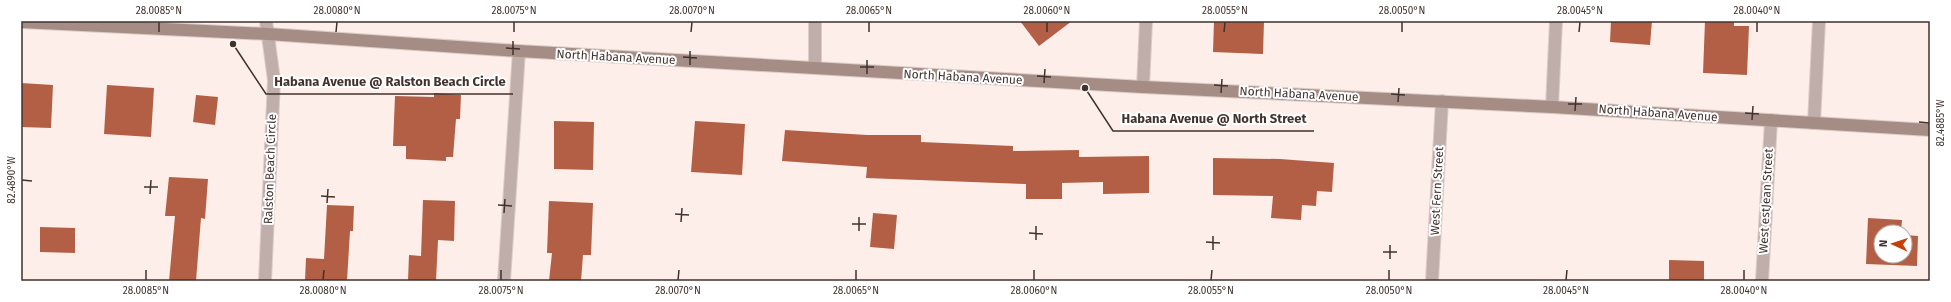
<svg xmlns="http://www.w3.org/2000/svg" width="1951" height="302" font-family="'Fira Sans',sans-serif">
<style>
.building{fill:#b35f45}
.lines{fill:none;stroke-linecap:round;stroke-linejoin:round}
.street-casing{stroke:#dcccc7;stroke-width:14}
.secondary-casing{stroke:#dcccc7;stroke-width:14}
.street{stroke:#bfaea9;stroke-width:12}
.secondary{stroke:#a58d86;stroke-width:12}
.ticks{fill:none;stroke:#41322e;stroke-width:1.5}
.labels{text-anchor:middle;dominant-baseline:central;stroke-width:4;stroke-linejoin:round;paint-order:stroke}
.street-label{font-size:12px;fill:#41322e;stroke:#fff}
.leader{fill:none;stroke:#41322e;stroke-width:1.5}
.callout-dot{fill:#41322e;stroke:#fff;stroke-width:1.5}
.callout-label{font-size:13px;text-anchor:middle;font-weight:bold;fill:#41322e;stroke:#fff;stroke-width:4;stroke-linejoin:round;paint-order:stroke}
.neatline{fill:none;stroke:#41322e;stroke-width:1.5}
.ticks-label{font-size:10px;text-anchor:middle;fill:#41322e}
</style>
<rect width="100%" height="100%" fill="#feeee9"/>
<!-- building -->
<path class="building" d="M1020,21H1072L1039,46Z
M1214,21H1264L1263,54L1213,52Z
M1611,21H1652L1650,45L1610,42Z
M1705,21H1734V26H1749L1747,75L1703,73Z
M21,83L53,85L51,128L21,127Z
M107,85L154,88L151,137L104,134Z
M434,93L461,95L460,119H456L453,157H446V161L406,159V146H393L395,96L434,97Z
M196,95L218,97L215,125L193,122Z
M554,121L594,122L593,170L554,169Z
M695,121L745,124L742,175L691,172Z
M785,130L867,135H921V142L1013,146V151L1079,150V157L1149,156V193L1103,194V182L1062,183V199H1026V184L866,178L867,167L782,161Z
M1213,158L1280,159L1334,163L1332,192L1317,191L1316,206L1302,205L1301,220L1271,218L1273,196L1213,195Z
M169,177L208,179L205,219L201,218L196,281H169L175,216H165Z
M423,200L455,201L454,241L438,240L436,281H408L409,255L421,256Z
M549,201L593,203L591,255H583L581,281H549L552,253H547Z
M327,205L354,206L353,231H350L347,281H305L306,258L324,259Z
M873,213L897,215L894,249L870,247Z
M1868,218L1902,220L1901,232H1881V256H1905V235L1918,236L1917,266L1866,264Z
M40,227L75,228V253L40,252Z
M1669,260L1704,261V281H1669Z"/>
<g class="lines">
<!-- street casing -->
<g class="street-casing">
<path id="street" d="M815,68V21
M1143,87L1146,21
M1552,107L1556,21
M1814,123L1819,21
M265,281L274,80L266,21
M504,281L519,51
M1432,281L1442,101
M1762,281L1771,120"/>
</g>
<!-- secondary casing -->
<g class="secondary-casing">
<path id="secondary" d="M21,22L268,34L519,51L1143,87L1552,107L1930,130"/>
</g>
<!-- street -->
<use href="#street" class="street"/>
<!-- secondary -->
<use href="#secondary" class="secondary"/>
</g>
<!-- ticks -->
<path class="ticks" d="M159,32V22M336,32L337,22M514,32V22M691,32L692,22M869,32V22M1047,32V22M1224,32L1225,22M1402,32V22M1579,32L1580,22M1757,32V22M506,48L520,49M513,55V41M683,57L697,58M690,65V51M860,67H874M867,74V60M1037,76L1051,77M1044,83L1045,69M1214,85L1228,86M1221,93L1222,79M1391,94L1405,95M1398,102L1399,88M1568,104H1582M1575,111L1576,97M1745,113L1759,114M1752,120L1753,106M1919,122L1929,123M22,180L32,181M144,187H158M150,194L151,180M321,196L335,197M327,203L328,189M498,205L512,206M504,213L505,199M675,214L689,215M681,222L682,208M852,224H866M859,231V217M1029,233L1043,234M1036,240V226M1206,242L1220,243M1213,250V236M1383,252H1397M1390,259V245M146,280V270M323,280L324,270M501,280V270M678,280L679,270M856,280V270M1034,280V270M1211,280L1212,270M1389,280V270M1566,280L1567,270M1744,280V270"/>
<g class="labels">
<!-- street labels -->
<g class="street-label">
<text transform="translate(616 57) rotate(3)">North Habana Avenue</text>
<text transform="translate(963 77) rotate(3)">North Habana Avenue</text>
<text transform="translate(1299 94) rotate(3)">North Habana Avenue</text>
<text transform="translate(1658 113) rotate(4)">North Habana Avenue</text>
<text transform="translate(270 169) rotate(-88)">Ralston Beach Circle</text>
<text transform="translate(1437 191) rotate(-87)">West Fern Street</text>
<text transform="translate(1766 201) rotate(-87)">West estJean Street</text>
</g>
</g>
<!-- callouts -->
<path class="leader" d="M233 44L266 94H513M1085 88L1113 131H1314"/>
<g class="callout-dot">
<circle cx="233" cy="44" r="4"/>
<circle cx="1085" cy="88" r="4"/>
</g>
<g class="callout-label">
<text x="390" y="86">Habana Avenue @ Ralston Beach Circle</text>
<text x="1214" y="123">Habana Avenue @ North Street</text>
</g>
<!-- border -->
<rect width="1951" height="302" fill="none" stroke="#ffffff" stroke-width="44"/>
<!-- north arrow -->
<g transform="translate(1893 244) rotate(273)"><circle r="19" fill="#ffffff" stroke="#b3adab"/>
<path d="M0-3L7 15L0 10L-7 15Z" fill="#c73f0a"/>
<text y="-6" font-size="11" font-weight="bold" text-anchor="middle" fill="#41322e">N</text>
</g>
<rect x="22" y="22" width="1907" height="258" class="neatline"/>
<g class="ticks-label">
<text x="159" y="14">28.0085°N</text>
<text x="337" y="14">28.0080°N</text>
<text x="514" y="14">28.0075°N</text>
<text x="692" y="14">28.0070°N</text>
<text x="869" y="14">28.0065°N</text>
<text x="1047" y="14">28.0060°N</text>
<text x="1225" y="14">28.0055°N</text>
<text x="1402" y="14">28.0050°N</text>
<text x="1580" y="14">28.0045°N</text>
<text x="1757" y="14">28.0040°N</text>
<text transform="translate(1940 123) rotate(-90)" y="4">82.4885°W</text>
<text transform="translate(11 180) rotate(-90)" y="4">82.4890°W</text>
<text x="146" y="294">28.0085°N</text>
<text x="323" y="294">28.0080°N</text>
<text x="501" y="294">28.0075°N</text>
<text x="678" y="294">28.0070°N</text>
<text x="856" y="294">28.0065°N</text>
<text x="1034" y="294">28.0060°N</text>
<text x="1211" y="294">28.0055°N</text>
<text x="1389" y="294">28.0050°N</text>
<text x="1566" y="294">28.0045°N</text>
<text x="1744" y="294">28.0040°N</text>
</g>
</svg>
